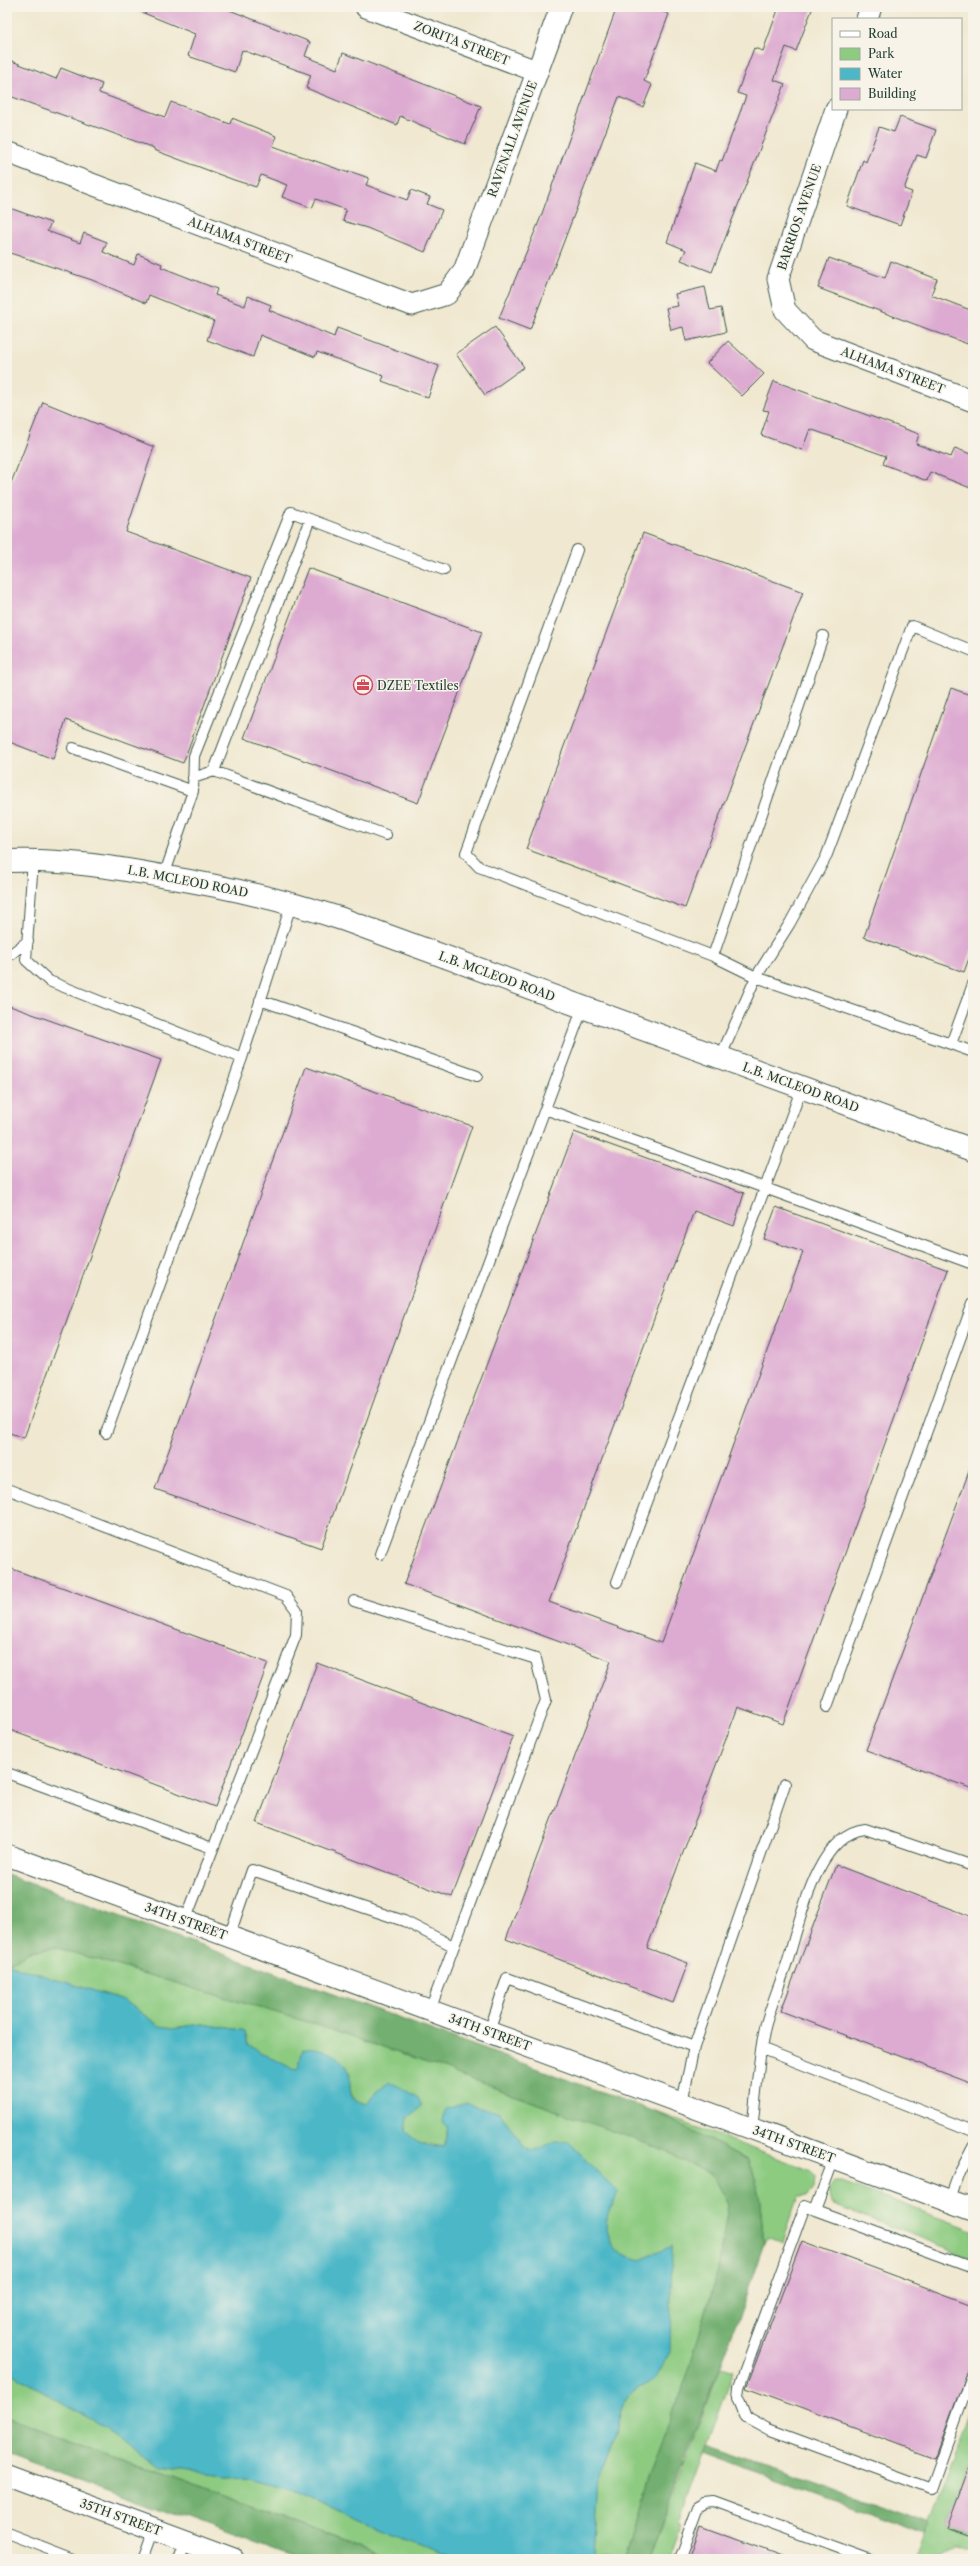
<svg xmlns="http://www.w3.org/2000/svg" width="980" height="2566" font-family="'Libre Caslon Text',serif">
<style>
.green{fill:#8dcb81;stroke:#56845a}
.forest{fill:#72af6f;stroke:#487652}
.water{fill:#4bb7c7;stroke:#357a7e}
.building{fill:#ddabd1}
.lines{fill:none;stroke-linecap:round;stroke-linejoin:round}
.lane-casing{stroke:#3e574b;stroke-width:12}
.street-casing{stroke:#3e574b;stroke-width:23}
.secondary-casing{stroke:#3e574b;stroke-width:24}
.lane{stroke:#fff;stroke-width:10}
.street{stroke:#fff;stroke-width:21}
.secondary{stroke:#fff;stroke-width:22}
.labels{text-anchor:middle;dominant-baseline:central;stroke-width:3;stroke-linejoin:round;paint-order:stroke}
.street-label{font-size:12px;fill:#1f3d34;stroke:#f7f3e8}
.poi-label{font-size:12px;fill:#1f3d34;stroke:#f7f3e8;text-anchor:start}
</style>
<rect width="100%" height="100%" fill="#f7f3e8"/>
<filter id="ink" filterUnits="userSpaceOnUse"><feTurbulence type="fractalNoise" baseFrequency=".025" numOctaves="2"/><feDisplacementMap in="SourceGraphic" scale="8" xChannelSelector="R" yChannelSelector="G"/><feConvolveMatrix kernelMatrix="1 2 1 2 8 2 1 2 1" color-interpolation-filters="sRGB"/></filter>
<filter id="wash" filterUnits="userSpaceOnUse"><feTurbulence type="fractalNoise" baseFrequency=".012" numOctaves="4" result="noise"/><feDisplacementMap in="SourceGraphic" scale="16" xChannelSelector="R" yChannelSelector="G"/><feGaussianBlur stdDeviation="0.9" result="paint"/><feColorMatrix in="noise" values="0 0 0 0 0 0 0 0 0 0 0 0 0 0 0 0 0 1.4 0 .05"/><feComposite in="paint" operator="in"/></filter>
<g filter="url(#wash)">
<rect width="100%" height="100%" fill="#f0e8d0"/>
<!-- green -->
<path class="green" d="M54,1947L311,2023L430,2064L663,2150L713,2175L728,2205L717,2275L686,2379L647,2476L624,2559H594L599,2478L617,2433L623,2406L632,2392L642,2385L670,2288L672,2246L640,2261C634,2258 625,2256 619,2252C599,2237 605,2210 619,2193L568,2141C556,2141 549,2145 538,2150C524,2155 507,2123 500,2113L448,2128L443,2147L414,2141L406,2130L408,2118L416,2109L390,2082L379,2089L366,2105C350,2101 348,2088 350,2073L303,2049L298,2069H292L248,2045L245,2031L241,2030L202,2024L172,2028L159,2026L124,2000L7,1964L31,1951Z
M653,2111L811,2171L815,2177L814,2188L808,2195L798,2196L782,2242L767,2236L764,2243L759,2195L748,2160Z
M834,2182H842L973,2230V2258L831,2204L828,2190Z
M720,2367L734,2371L679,2523L682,2524L669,2559H649Z
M7,2370L104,2427L160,2469L223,2477L245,2476L297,2491L353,2519L454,2559H377L378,2555L7,2417Z
M973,2398V2456L947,2528L973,2537V2552L955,2548L936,2559H916L956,2453L954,2451Z"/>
<!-- forest -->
<path class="forest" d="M7,1875L653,2111L748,2160L759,2195L764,2243L742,2308L678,2475L649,2559H624L647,2476L686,2379L717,2275L728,2205L713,2175L663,2150L430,2064L311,2023L54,1947L31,1951L7,1964Z
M7,2417L379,2556L377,2559H295L7,2453Z
M707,2445L931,2523L926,2534L704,2453Z"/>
<!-- water -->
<path class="water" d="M7,1964L124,2000L159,2026L172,2028L202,2024L241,2030L245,2031L248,2045L295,2070L298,2069L303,2049C315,2044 341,2055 347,2067C355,2081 341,2100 366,2105L379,2089L390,2082L417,2097L423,2105L408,2118L406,2130C415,2143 427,2147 443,2147L448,2128L443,2123L445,2109L467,2103L500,2113L524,2146L530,2150H536L556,2141H568L619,2193C605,2210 599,2237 619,2252C625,2256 634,2258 640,2260L672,2246L670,2352L655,2379L632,2392L623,2406L617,2432L599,2478L594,2559H454L353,2519L297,2491L245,2476L223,2477L160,2469L104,2427L7,2370Z"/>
<g id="blocks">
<!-- building -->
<path class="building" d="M129,7H222L310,42L305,56L337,69L343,53L481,106L465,144L400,116L397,125L306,88L311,75L242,50L235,72L188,56L195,34Z
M617,7H649L669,14L644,81L652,85L643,107L619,97L530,330L499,318L540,219Z
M779,7H813L796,51L786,47L774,80L785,84L712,272L681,260L686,250L667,242L695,163L716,171L720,160L722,161L746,96L737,93L754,48L763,51Z
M7,59L56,79L61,68L102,84L99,93L165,117L171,102L230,124L232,118L276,136L273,146L349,173V171L369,178L366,185L407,200L411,190L430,197L427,204L442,210L425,252L367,228L343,221L346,210L316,199L312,208L282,197L287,185L261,175L256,187L234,180L154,150V148L7,95Z
M900,117L936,130L926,158L917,155L904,189L912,192L900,225L847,206L863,160L866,162L879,127L894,132Z
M7,207L51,223L47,231L80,243L84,233L107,242L103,252L134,265L138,254L162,264L161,267L217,289L215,295L245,306L248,296L271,305L269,310L334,337L337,328L439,366L428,398L382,381L384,376L317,352L315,357L260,335L253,357L207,340L214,321L149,295L146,303L92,280L7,252Z
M829,258L885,278L891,261L937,279L931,295L973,311V346L818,288Z
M705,287L710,310L721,308L726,332L686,341L683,327L671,330L666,308L678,306L675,294Z
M495,327L524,367L485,395L456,354Z
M728,341L764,374L742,396L707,363Z
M774,381L919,434L916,444L951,457L955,448L973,455V489L930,472L927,481L883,464L886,456L810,429L802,450L761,435L769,411L763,410Z
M43,402L154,447L126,532L251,578L183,763L66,720L53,759L7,741V493Z
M643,533L803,592L685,908L526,849Z
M308,568L482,632L418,803L244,738Z
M951,688L973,696V947L964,972L864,937Z
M7,1005L161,1060L24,1438L7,1432Z
M306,1067L472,1126L321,1548L155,1489Z
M574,1132L744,1193L734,1226L694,1211L549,1602L661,1643L803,1252L764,1239L776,1207L948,1270L783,1724L738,1707L647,1948L688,1963L673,2003L506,1939L611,1661L404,1584Z
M971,1466L973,1467V1789L866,1750Z
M7,1567L268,1663L215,1807L7,1729Z
M317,1663L513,1737L452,1897L257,1823Z
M836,1865L973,1917V2084L781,2011Z
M802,2241L973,2305V2355L935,2458L746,2388Z
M971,2462H973V2537L947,2528Z
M700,2525L787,2557V2559H688Z"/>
</g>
</g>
<g filter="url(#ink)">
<use href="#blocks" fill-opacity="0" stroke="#3e574b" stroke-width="1"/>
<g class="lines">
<!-- lane casing -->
<g class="lane-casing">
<path id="lane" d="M577,550L466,853L479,867L713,956
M823,636L713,956L756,977L951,1044L973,984
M73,748L193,791
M214,771L310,519
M193,778L214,771L386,835
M33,860L26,960L49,981L242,1058L106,1433
M164,876L193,791L194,756L291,512L444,570
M7,957L28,941
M260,1000L477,1076
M951,1044L973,1052
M242,1058L292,902
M720,1058L756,977L790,923L826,857L912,626L973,651
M802,1087L765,1188L973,1264
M545,1109L583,1007
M7,1489L286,1596L297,1611L296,1635L185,1921
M380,1554L545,1109L765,1188L617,1582
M354,1601L536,1659L546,1700L430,2010
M827,1707L973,1303
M7,1773L212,1848
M229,1937L252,1870L404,1921L453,1946
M489,2032L507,1978L694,2047L682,2102
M694,2047L785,1784
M763,2049L973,2131
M752,2129C756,2096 758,2060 765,2027C771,2005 780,1984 787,1963C799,1925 816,1834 865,1829L973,1866
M834,2159L815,2210L973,2268
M949,2202L960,2172L973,2147
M815,2210L805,2206L739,2387L738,2397L746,2417L768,2429L931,2489L973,2371
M7,2533L74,2559
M143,2559L154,2529
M179,2559L186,2541
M679,2559L698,2507L705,2503L714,2502L869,2559"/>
</g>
<!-- street casing -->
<g class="street-casing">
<path id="street" d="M366,7L536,71
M867,19L871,7
M836,109L778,279L785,310L813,340L973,401
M7,152L412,305L447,294L464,271L561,7
M7,1855L973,2210
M7,2475L234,2559"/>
</g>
<!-- secondary casing -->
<g class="secondary-casing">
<path id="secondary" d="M7,861C61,859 114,867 167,877C227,887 284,900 342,919L973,1150"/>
</g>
<!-- lane -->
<use href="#lane" class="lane"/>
<!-- street -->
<use href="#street" class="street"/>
<!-- secondary -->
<use href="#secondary" class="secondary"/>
</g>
</g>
<!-- icons -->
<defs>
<g id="office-ring" transform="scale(1)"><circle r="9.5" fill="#f7f3e8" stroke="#d1495b" stroke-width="1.5"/><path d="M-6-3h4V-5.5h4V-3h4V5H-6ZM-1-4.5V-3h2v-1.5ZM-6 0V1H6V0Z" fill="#d1495b"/></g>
</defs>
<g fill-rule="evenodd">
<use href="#office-ring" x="363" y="685"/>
</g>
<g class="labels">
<!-- street labels -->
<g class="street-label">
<text transform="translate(462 43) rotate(21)">ZORITA STREET</text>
<text transform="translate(512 139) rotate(-70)">RAVENALL AVENUE</text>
<text transform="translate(799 217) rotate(-71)">BARRIOS AVENUE</text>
<text transform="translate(240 240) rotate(21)">ALHAMA STREET</text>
<text transform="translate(893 370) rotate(21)">ALHAMA STREET</text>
<text transform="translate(188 881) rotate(11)">L.B. MCLEOD ROAD</text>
<text transform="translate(497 976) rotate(20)">L.B. MCLEOD ROAD</text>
<text transform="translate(801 1087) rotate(20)">L.B. MCLEOD ROAD</text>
<text transform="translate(186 1921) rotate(20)">34TH STREET</text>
<text transform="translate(490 2032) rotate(20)">34TH STREET</text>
<text transform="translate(794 2144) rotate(20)">34TH STREET</text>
<text transform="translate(121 2517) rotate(20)">35TH STREET</text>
</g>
<!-- poi labels -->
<g class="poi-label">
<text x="377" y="685">DZEE Textiles</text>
</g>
</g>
<!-- margin -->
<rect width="980" height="2566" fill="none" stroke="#f7f3e8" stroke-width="24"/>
<!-- legend -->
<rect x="832" y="18" width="130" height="92" fill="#f7f3e8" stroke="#a1aaa0"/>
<rect x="840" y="31" width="20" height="6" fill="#ffffff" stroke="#a1aaa0"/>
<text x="868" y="38" font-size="12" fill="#1f3d34">Road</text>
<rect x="840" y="48" width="20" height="12" fill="#8dcb81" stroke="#a1aaa0"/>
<text x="868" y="58" font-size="12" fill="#1f3d34">Park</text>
<rect x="840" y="68" width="20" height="12" fill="#4bb7c7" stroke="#a1aaa0"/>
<text x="868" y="78" font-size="12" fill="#1f3d34">Water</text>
<rect x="840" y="88" width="20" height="12" fill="#ddabd1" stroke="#a1aaa0"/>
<text x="868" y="98" font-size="12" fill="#1f3d34">Building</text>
</svg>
